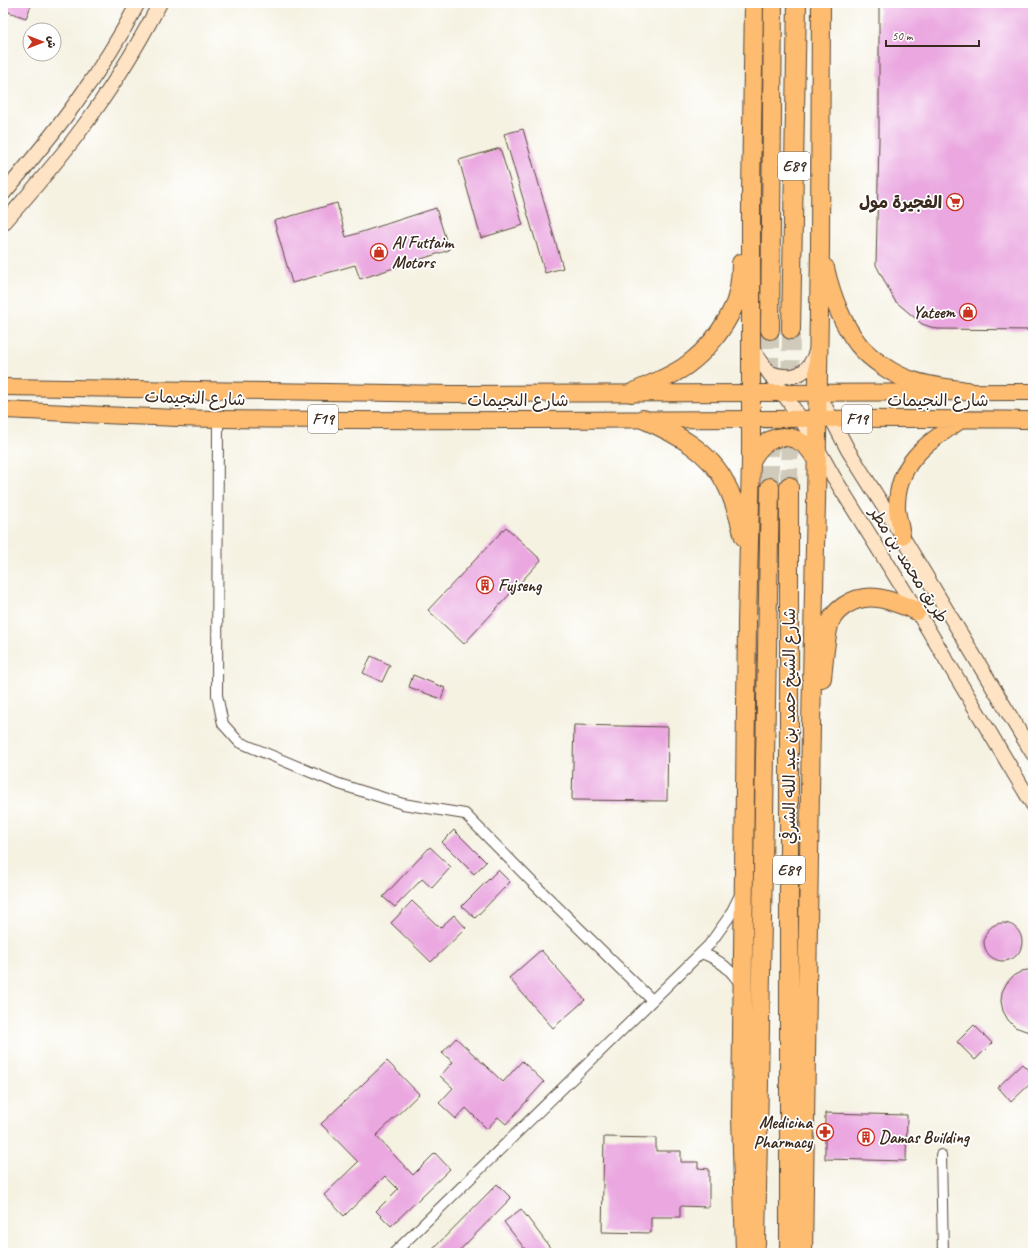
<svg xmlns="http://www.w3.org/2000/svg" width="1036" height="1256" font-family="Caveat,'Playpen Sans Arabic',sans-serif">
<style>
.building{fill:#eaa7e0}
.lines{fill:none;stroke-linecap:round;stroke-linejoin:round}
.highway-tunnel{stroke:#d0cabb;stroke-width:18;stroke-dasharray:18 9;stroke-linecap:butt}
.street-casing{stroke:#57483b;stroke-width:12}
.secondary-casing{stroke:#57483b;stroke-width:16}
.primary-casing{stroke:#57483b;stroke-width:18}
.highway-casing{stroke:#57483b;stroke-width:20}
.street{stroke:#fff;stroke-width:10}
.secondary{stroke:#fee4c5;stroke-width:14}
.primary{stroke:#fdbc6f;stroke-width:16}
.highway{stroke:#fdbc6f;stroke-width:18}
.labels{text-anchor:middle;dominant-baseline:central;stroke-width:3.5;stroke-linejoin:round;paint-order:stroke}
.shield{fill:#fff;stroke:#766a62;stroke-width:1}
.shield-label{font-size:16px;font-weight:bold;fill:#3b2a1e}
.poi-label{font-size:17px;font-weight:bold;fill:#3b2a1e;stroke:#fff;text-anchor:end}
.street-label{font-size:17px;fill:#3b2a1e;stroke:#fff}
</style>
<rect width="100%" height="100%" fill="#fff"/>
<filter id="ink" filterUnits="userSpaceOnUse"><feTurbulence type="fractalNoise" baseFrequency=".025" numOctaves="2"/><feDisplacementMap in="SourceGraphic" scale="8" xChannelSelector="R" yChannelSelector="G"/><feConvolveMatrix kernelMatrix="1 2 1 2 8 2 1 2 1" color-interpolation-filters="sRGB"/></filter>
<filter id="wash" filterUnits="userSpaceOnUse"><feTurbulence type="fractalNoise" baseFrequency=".012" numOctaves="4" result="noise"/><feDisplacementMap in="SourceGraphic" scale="16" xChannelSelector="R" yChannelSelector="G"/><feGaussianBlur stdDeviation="0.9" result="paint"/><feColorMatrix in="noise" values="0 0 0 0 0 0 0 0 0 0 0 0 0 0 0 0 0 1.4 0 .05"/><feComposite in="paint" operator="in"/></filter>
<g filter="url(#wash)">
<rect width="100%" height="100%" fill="#f5f2e2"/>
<g id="blocks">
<!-- building -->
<path class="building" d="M3,3H32L26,18L3,10Z
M879,3H1033V330L937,329L922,324L895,301L876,265L879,140Z
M523,129L563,268L545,273L504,134Z
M500,148L523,225L481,238L459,160Z
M337,203L346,237L436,208L449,250L360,279L355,265L292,283L274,221Z
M506,527L541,560L464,644L428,610Z
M371,656L390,665L382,682L363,673Z
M413,675L445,688L441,699L409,687Z
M574,725L668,727L667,801L572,800Z
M454,830L486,862L474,874L442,842Z
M430,847L451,867L432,888L422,879L395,907L383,897Z
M498,870L510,882L475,918L462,906Z
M412,901L440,928L454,915L466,928L431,962L391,923Z
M984 942a19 19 0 1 1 38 0a19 19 0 1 1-38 0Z
M541,950L585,1000L553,1028L509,978Z
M1033,969V1032L1026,1031L1015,1027L1008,1020L1003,1011L1001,1001L1002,992L1006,984L1013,976L1022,971Z
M974,1025L992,1043L975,1060L957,1042Z
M456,1038L503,1082L522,1061L544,1082L506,1124L498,1117L487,1129L466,1108L456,1119L439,1103L453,1088L440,1076L453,1062L442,1053Z
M387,1061L419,1094L376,1136L413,1175L435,1153L450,1169L391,1226L376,1211L398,1189L385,1176L344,1216L324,1195L358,1162L321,1124Z
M1022,1064L1033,1075V1081L1011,1102L998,1087Z
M825,1113L907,1115L906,1161L825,1159Z
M604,1137L656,1138V1151H681V1162H698V1168L709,1169V1207L680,1206V1217H651V1233L602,1232Z
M497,1184L511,1198L457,1253H429Z
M521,1209L554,1253H528L504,1222Z"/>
</g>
</g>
<g filter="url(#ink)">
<use href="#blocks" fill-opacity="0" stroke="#57483b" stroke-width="1"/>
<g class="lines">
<!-- highway-tunnel -->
<path class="highway-tunnel" d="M770,330V487
M789,486L791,330"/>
<!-- street casing -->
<g class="street-casing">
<path id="street" d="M218,419L217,695L223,724L239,742L339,784L403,804L465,814L532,882L652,1000
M701,953C719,959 732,970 741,986
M941,1155L943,1253
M394,1253L709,945L729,917L740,895"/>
</g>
<!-- secondary casing -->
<g class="secondary-casing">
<path id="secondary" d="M3,194C54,134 102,73 138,3
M3,224C28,195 54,166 77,135C109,93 136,49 160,3
M751,347L801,419L833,476L917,611L1033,805
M768,372C793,382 809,375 817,349
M818,393L848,450L902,536L1033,754"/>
</g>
<!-- primary casing -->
<g class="primary-casing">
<path id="primary" d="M3,387L454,394L1033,392
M3,410C75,413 148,418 220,419C491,423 762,416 1033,420
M902,536C901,528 898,518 897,509C896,461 929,442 963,419"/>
</g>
<!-- highway casing -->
<g class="highway-casing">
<path id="highway" d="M825,268C831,294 842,323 858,344C870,359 895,376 913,381C930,387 950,388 967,391
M770,330L773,3
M791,330L797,3
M632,393C650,384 671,377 687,365C706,351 723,330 733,308C739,296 741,276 741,263
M643,419C675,433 710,451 726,484C735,501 739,519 744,537
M751,461C767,429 801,429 817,461
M822,678C824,661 825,642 829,625C831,618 837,611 844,606C868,589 893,601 917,611
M756,1244L770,487
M745,1253L741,1116L747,622L751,461V193L754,3
M789,1253V486
M803,1253L811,725L816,502L820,248L821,3"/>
</g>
<!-- street -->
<use href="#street" class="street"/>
<!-- secondary -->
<use href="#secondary" class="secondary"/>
<!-- primary -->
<use href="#primary" class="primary"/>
<!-- highway -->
<use href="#highway" class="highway"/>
</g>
</g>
<!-- icons -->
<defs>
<g id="supermarket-ring" transform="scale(0.9)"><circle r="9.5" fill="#fff" stroke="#c8321e" stroke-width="1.5"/><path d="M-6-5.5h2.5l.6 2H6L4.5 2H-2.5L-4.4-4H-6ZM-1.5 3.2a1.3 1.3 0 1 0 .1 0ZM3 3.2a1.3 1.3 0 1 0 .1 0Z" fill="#c8321e"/></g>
<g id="shop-ring" transform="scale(0.9)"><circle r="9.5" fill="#fff" stroke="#c8321e" stroke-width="1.5"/><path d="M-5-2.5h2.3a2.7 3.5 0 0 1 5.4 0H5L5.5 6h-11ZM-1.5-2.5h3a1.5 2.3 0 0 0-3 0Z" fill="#c8321e"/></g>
<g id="building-ring" transform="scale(0.9)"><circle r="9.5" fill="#fff" stroke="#c8321e" stroke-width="1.5"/><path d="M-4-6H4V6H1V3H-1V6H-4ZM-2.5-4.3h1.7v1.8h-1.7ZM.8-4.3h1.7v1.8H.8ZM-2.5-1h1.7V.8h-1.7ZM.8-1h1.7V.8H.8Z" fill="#c8321e"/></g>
<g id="pharmacy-ring" transform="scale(0.9)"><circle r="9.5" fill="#fff" stroke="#c8321e" stroke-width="1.5"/><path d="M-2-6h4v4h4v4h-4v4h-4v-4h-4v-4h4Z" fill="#c8321e"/></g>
</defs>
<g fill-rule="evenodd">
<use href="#supermarket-ring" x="955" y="202"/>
<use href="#shop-ring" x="379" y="252"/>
<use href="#shop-ring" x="968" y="312"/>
<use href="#building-ring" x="485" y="585"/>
<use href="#pharmacy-ring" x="825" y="1132"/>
<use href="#building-ring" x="866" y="1137"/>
</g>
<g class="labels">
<!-- shield labels -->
<g class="shield">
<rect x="778" y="152" width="32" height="28" rx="3"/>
<rect x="308" y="405" width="30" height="28" rx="3"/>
<rect x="842" y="405" width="30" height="28" rx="3"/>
<rect x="773" y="856" width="32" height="28" rx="3"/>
</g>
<g class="shield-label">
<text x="794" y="166">E89</text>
<text x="323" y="419">F19</text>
<text x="857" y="419">F19</text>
<text x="789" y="870">E89</text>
</g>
<!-- poi labels -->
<g class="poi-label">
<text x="942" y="202">الفجيرة مول</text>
<text x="392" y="242" text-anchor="start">Al Futtaim<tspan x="392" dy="20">Motors</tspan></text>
<text x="955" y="312">Yateem</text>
<text x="498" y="585" text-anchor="start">Fujseng</text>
<text x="812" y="1122">Medicina<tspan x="812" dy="20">Pharmacy</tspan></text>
<text x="879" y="1137" text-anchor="start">Damas Building</text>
</g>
<!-- street labels -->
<g class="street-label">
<text transform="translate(195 398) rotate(2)">شارع النجيمات</text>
<text x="518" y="400">شارع النجيمات</text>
<text x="938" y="400">شارع النجيمات</text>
<text transform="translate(909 565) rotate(58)">طريق محمد بن مطر</text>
<text transform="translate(789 726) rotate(-90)">شارع الشيخ حمد بن عبد الله الشرقي</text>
</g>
</g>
<!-- margin -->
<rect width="1036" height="1256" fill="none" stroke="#fff" stroke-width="16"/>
<!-- north arrow -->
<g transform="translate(42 42) rotate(90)"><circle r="19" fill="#ffffff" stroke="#b1aaa5"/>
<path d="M0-3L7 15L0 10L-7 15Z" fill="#c8321e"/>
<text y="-6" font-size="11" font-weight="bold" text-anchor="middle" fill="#3b2a1e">ش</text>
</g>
<!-- scale -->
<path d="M886 40v6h93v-6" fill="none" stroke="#3b2a1e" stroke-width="2"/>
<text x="892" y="40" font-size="12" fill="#3b2a1e" stroke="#ffffff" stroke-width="3" paint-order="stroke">50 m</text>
</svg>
